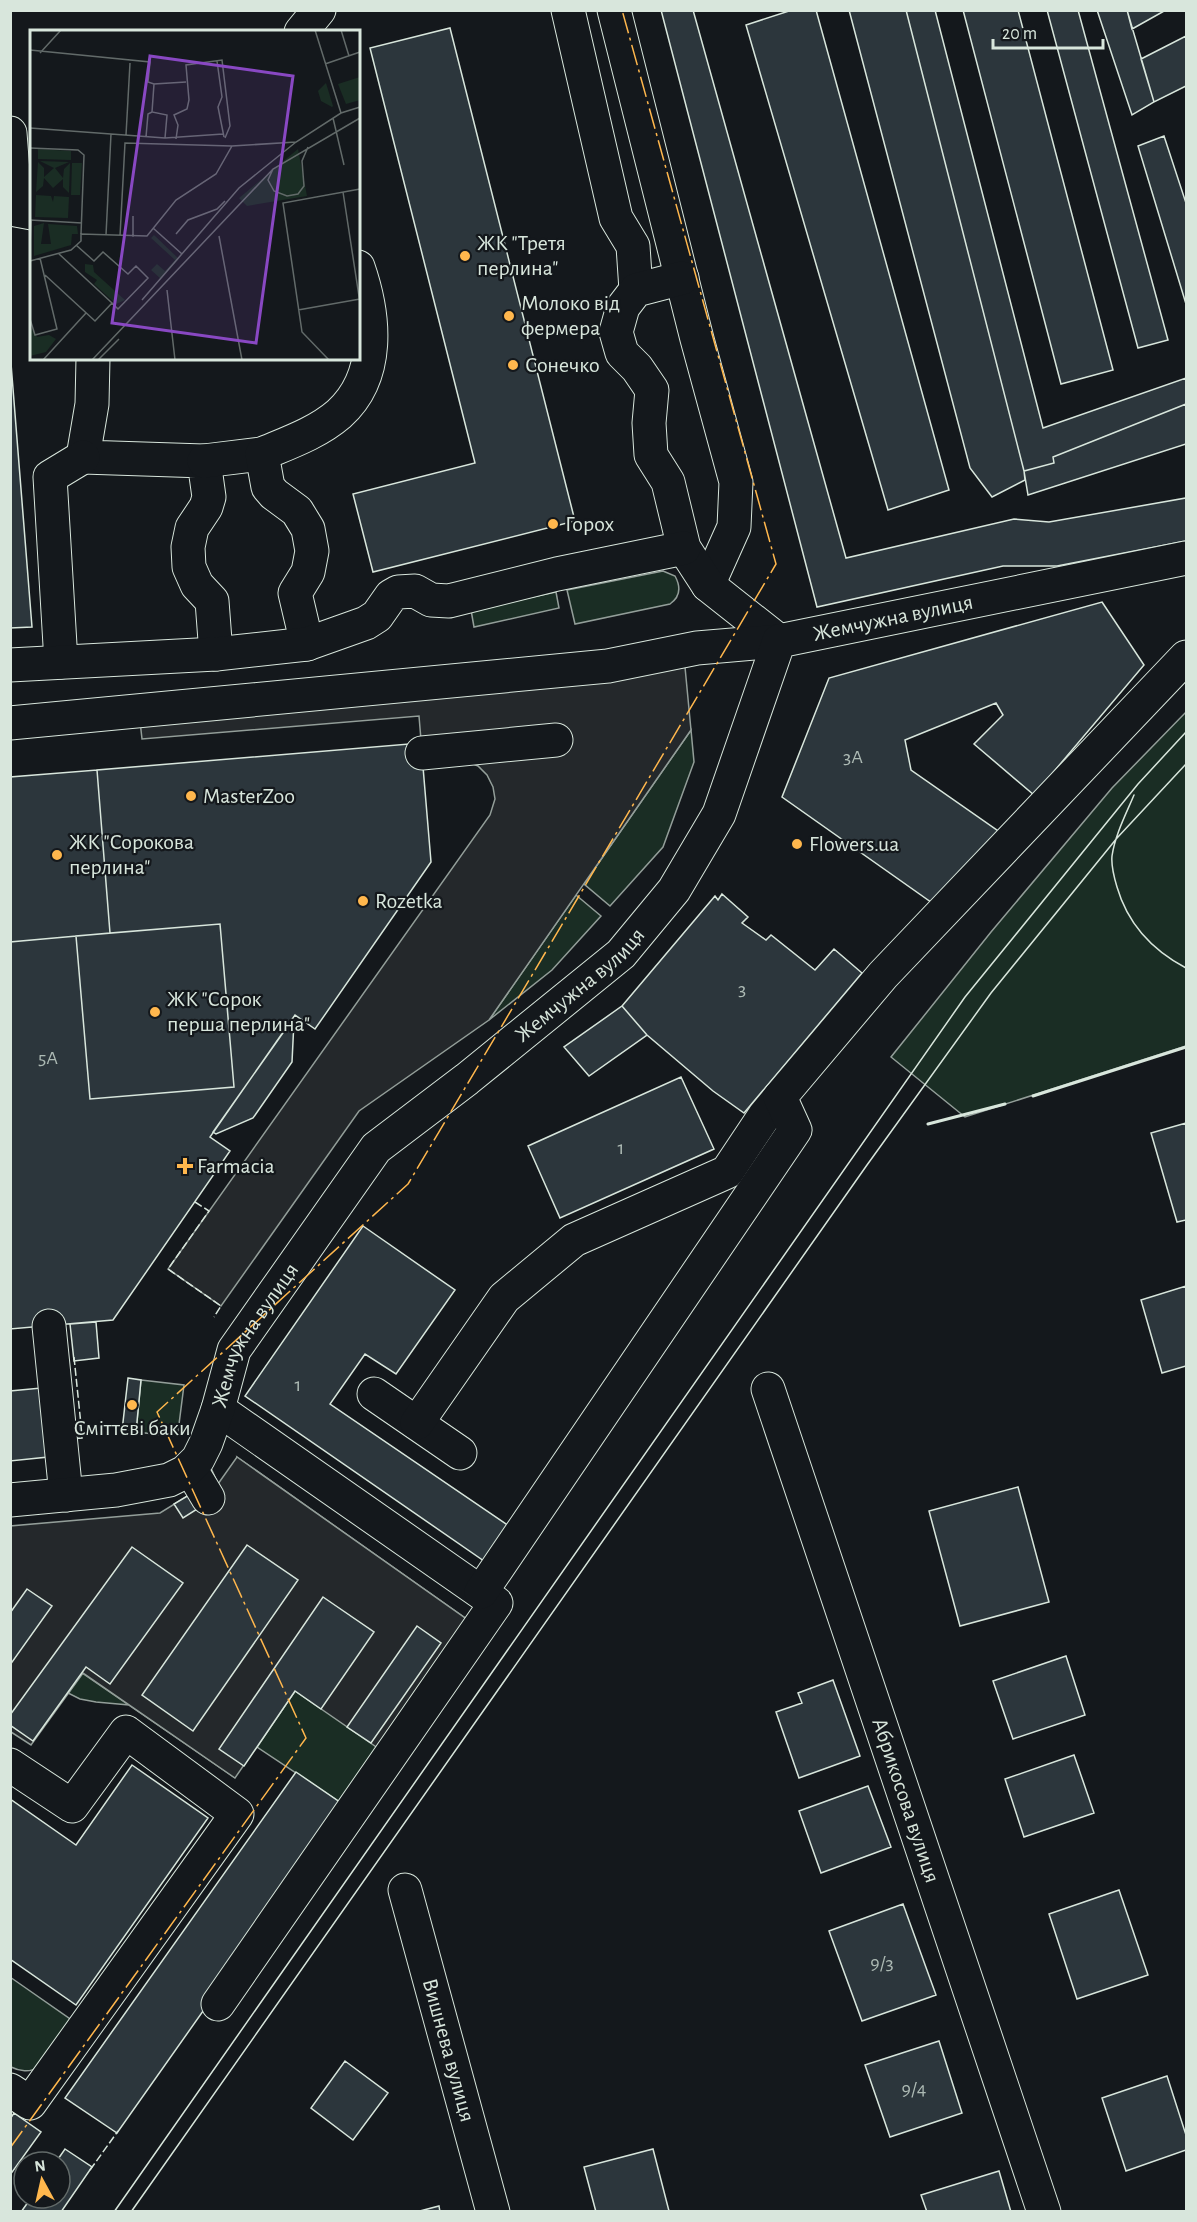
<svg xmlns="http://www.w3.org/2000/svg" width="1197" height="2222" font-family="'Alegreya Sans',sans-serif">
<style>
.green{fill:#1a2d24;stroke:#939e99;stroke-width:1.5}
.parking{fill:#24282b;stroke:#939e99;stroke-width:1.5}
.building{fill:#2c363c;stroke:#d8e6dc;stroke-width:1.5}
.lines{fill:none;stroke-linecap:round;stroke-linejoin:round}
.minor-casing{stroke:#d8e6dc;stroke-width:35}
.minor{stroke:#14181c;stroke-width:33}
.tram{stroke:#d8e6dc;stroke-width:1.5}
.fence{stroke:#d8e6dc;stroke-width:1.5;stroke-dasharray:8 3;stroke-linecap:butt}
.wall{stroke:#d8e6dc;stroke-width:3}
.power{stroke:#ffb74d;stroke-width:1.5;stroke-dasharray:21 4.5 3 4.5;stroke-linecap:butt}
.poi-dot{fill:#ffb74d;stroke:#14181c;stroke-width:2}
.labels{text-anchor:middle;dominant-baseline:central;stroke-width:4.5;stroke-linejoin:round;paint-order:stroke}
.number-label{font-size:20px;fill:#adbab4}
.poi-label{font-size:22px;fill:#d8e6dc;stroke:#14181c;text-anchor:start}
.street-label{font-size:22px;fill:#d8e6dc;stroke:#14181c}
.inset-road{fill:none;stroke:#626a69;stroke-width:1.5}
.view{fill:#8948c3;fill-opacity:0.15;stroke:#8948c3;stroke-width:3}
.inset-edge{fill:none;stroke:#d8e6dc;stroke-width:3}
</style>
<rect width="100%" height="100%" fill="#14181c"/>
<!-- green -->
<path class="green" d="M663,571L675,576C681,587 680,597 670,604L575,624L567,590Z
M556,592L559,608L474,627L471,610Z
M1186,712V1046L965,1117L891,1057L991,932L1112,788Z
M691,730L694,762L663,847L610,906L584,884Z
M576,895L601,916L552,970L489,1020Z
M141,1380L184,1385L178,1432L173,1436L136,1432Z
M237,1457L475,1625L347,1807L257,1747L295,1691Z
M82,1673L235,1778L129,1705L96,1702L80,1699L68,1693Z
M10,1977L73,2021C65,2032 48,2060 38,2067C30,2073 19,2071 11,2067Z"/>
<!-- parking -->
<path class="parking" d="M685,667L691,730L489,1020L359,1111L221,1306L168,1269L490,815L495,799L493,787L487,775L478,766L466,761L423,764L419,716L142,739L140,721Z
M237,1457L475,1625L385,1753L295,1691L235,1778L83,1673L31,1745L11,1732L10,1526L160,1513L194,1492L211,1468L218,1484Z"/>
<!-- building -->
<path class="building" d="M661,10H693L846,558L1014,519L1049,522L1186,498V541L1057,566H1003L817,607Z
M792,10H816L949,490L888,510L746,25Z
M849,10H906L1024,471L1025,480L992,497L970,468Z
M906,10H935L1043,428L1186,378V404L1053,457L1054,463L1024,471Z
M963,10H1018L1113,370L1061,384Z
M1047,10H1078L1168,340L1138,348Z
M1097,10H1127L1154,102L1132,115Z
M1127,10H1166L1132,29Z
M450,28L575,521L373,572L353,494L475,463L370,48Z
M1186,36V86L1154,102L1141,59Z
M1164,136L1186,203V304L1138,146Z
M10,351L32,627L10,628Z
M1186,404V444L1028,495L1024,471L1054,463L1053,457Z
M1102,602L1144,665L1034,795L974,744L1003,715L996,703L905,740L911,770L1001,833L938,907L782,797L829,678Z
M421,743L431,862L315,1029L295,1015L210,1137L230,1151L113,1320L10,1329V942L76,936L90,1099L234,1087L220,924L110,933L97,770Z
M97,770L110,933L10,942V777Z
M722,894L748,917L742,923L766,940L771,935L815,970L834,949L862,973L744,1113L713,1091L647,1035L622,1006L715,896L718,900Z
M220,924L234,1087L90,1099L76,936Z
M622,1006L647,1035L589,1076L564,1047Z
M292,1020L294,1021L292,1062L253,1118L216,1134L213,1132Z
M681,1077L714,1149L560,1218L528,1146Z
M1186,1123V1220L1177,1222L1151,1133Z
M363,1226L455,1290L396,1374L365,1354L330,1404L509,1526L484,1561L245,1396Z
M1186,1286V1366L1162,1373L1141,1300Z
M96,1322L99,1358L74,1361L70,1324Z
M128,1378L141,1380L136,1432L122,1431Z
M41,1388L48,1457L10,1461V1391Z
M81,1425L82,1438L70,1439L69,1426Z
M1018,1487L1049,1602L960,1626L929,1511Z
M194,1492L202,1506L183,1518L174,1504Z
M247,1545L298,1580L193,1731L142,1695Z
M132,1547L183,1583L110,1684L86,1667L33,1741L10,1725V1715Z
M27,1589L52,1606L10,1665V1613Z
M323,1597L374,1632L321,1709L295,1691L244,1766L219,1749Z
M417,1626L441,1643L371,1743L347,1727Z
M1066,1656L1085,1715L1013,1739L993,1681Z
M833,1680L860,1756L799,1778L776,1712L802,1703L798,1693Z
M1074,1755L1094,1813L1024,1837L1005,1779Z
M132,1765L208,1818L76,2005L10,1959V1799L76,1845Z
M296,1772L347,1807L117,2133L65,2098Z
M868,1786L891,1847L821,1873L799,1811Z
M1119,1890L1148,1975L1077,1999L1049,1914Z
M903,1904L936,1995L862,2021L829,1931Z
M939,2041L962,2113L890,2137L865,2065Z
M345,2061L388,2093L353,2140L311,2108Z
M1167,2076L1186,2135V2150L1126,2171L1102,2098Z
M14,2113L41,2132L10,2175V2119Z
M65,2149L92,2167L61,2212H21L31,2198H60V2162H56Z
M653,2149L669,2211L596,2212L584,2167Z
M999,2171L1011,2212H927L921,2195Z
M439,2206L440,2212H416Z"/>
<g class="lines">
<!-- minor casing -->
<g class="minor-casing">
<g id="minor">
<path d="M568,10L616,218L633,246L636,290"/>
<path d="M614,10L697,339L736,482L734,527L708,585"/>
<path d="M301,32L319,10"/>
<path d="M10,133L16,210L32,213"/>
<path d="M682,278L636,290L623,307L616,332L622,353L637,368L652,390L649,423L651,455L668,482L684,548L708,585L779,641"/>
<path d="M93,358L92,404L83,457L204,461L209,497L206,507L192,528L188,547L189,567L197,585L212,601L216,654"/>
<path d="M204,461L262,454"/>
<path d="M307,644L295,593L308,572L312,551L308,529L297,511L274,494L268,487L262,454C288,443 317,433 339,414C381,376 375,316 358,267"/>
<path d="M61,662L50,477L83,457"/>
<path d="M10,665L216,654L307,644L366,623L377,616L391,596L398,592L415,591L431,600L449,601L557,574L684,548"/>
<path d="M10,723L608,666L697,648L779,641"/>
<path d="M422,753L556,740"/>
<path d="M49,1326L66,1495"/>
<path id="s1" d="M768,1389L1044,2212"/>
<path d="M374,1394L460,1453"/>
<path d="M218,1409L496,1603L218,2004"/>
<path d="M417,1423L504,1298L574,1240L727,1172L765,1115L780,1097"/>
<path d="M190,1468L208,1498"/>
<path id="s2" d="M10,1500L116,1490L169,1480L185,1472L198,1459L206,1443L218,1409L234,1350L376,1148L467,1079L621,954L674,890L719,814L779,641L1186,558"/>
<path d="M481,1592L795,1130L780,1097L883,975L1186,657"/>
<path d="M10,1765L72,1806L126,1732L237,1814L30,2103L10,2090"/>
<path id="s3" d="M405,1890L493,2212"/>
</g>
</g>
<!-- minor -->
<use href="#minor" class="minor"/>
<!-- tram -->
<path class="tram" d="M1134,795C1126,814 1115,835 1112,856C1111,866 1114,877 1117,887C1128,925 1152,950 1186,968
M114,2212L965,997L1138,784L1186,732
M131,2212L867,1165L991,993L1117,838L1186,764"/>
<!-- fence -->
<path class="fence" d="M195,1202L209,1211L168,1269L221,1306L214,1317
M74,1357L81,1425
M90,2170L118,2131"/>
<!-- wall -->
<path class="wall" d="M1033,1096L1186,1047
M928,1124L1005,1104"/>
<!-- power -->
<path class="power" d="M10,2148L306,1738L157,1412L408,1184L776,564L622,10"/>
</g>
<!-- markers -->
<g class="poi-dot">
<circle cx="465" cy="256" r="6"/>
<circle cx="509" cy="316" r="6"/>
<circle cx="513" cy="365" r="6"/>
<circle cx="553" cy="524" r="6"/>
<circle cx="191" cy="796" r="6"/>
<circle cx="797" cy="844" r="6"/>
<circle cx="57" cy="855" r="6"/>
<circle cx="363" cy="901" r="6"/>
<circle cx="155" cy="1012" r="6"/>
<path d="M182 1157h6v6h6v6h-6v6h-6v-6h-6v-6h6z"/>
<circle cx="132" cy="1405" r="6"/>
</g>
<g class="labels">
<!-- number labels -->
<g class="number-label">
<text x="853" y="757">3А</text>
<text x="742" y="989">3</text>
<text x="48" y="1058">5А</text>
<text x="621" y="1148">1</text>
<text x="298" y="1385">1</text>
<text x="882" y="1963">9/3</text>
<text x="914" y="2089">9/4</text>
</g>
<!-- poi labels -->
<g class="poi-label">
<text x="477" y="243">ЖК "Третя<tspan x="477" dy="25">перлина"</tspan></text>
<text x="521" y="303">Молоко від<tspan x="521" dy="25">фермера</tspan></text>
<text x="525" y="365">Сонечко</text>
<text x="565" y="524">Горох</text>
<text x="203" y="796">MasterZoo</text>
<text x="69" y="842">ЖК "Сорокова<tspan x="69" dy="25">перлина"</tspan></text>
<text x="809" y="844">Flowers.ua</text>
<text x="375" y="901">Rozetka</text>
<text x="167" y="999">ЖК "Сорок<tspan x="167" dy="25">перша перлина"</tspan></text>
<text x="197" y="1166">Farmacia</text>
<text x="132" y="1428" text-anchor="middle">Сміттєві баки</text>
</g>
<!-- street labels -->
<g class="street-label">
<text stroke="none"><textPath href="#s2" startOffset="1342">Жемчужна вулиця</textPath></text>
<text stroke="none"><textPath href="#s2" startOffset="820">Жемчужна вулиця</textPath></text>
<text stroke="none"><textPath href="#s2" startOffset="334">Жемчужна вулиця</textPath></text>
<text stroke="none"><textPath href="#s1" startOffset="434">Абрикосова вулиця</textPath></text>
<text stroke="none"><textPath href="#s3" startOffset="166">Вишнева вулиця</textPath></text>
</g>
</g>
<!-- overview -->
<g transform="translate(30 30)">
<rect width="330" height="330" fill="#14181c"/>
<path d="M330,47V70L316,74L308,54ZM296,53L303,76L302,77L291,71L288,61ZM8,119L41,121V130L8,129ZM268,119L277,166L217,176L209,168ZM10,131L39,132L25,138L33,148L34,139L40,133L39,163L33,157V149L23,158L14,148L13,156L6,162L8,132L14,138V147L24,138ZM42,133H52L50,165H41ZM6,165L21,166L23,172L24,166L39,167L38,188L5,187ZM14,193L11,214H21L18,194L47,196L48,204H42L41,215L4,226V196ZM124,205L149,229L131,249L121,240L127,234L135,241L145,230L121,208ZM55,234L63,235L64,242L95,270L86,274L64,254L67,250L55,242ZM0,296L7,307L19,305L26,309L16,322L0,326Z" fill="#1a2d24"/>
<path class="inset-road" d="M285,0L311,83M311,0L319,26M0,20L120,32L118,52L124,54M10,23L31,0M187,31L192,67L188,77L194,107M295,34L330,22M303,88L314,135M0,98L135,108L193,104M96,105L100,33M116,107L118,84L122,82M135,108L137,85L122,82L124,54L156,52M146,109L148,95L144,85L157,79L159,70L156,35L192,30L200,96L195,108M0,118L48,120L54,125L51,204M243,139L238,150L244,161L257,166L268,164L274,156L272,131L278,117M313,162L330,273M0,190L52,193M123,198L152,224M146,204L158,190L187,179L195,171M76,205L81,104M90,206L95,113L202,116M189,206L212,330M103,207V186M46,215L64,231L73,222L98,244L106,236L118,248L88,279L82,273M0,217L1,190M0,231L41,220L51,211V204L117,206L146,170L186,144L202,116L266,112M15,245L65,291L82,273L29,224M137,260L145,330M112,270L209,158L266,112L311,83L330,77M268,280L330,269M0,289L5,305L27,299L10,228M13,330L56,283M62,330L243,139L330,88M68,330L89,309M299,330L272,302L253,173L330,159"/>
<path class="view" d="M120,26L263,46L226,313L82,293Z"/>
<rect width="330" height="330" class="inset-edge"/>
</g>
<!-- border -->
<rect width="1197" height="2222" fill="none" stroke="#d8e6dc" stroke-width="24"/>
<!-- north arrow -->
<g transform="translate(42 2180) rotate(352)"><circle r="28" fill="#14181c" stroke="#626a69" stroke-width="1.5"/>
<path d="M0-4.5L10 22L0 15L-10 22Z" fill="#ffb74d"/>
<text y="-9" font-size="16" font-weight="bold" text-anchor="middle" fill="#d8e6dc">N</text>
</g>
<!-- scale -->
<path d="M993 39v9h110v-9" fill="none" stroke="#d8e6dc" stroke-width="3"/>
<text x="1002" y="39" font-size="18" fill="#d8e6dc" stroke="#14181c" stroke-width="4.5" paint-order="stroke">20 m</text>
</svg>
